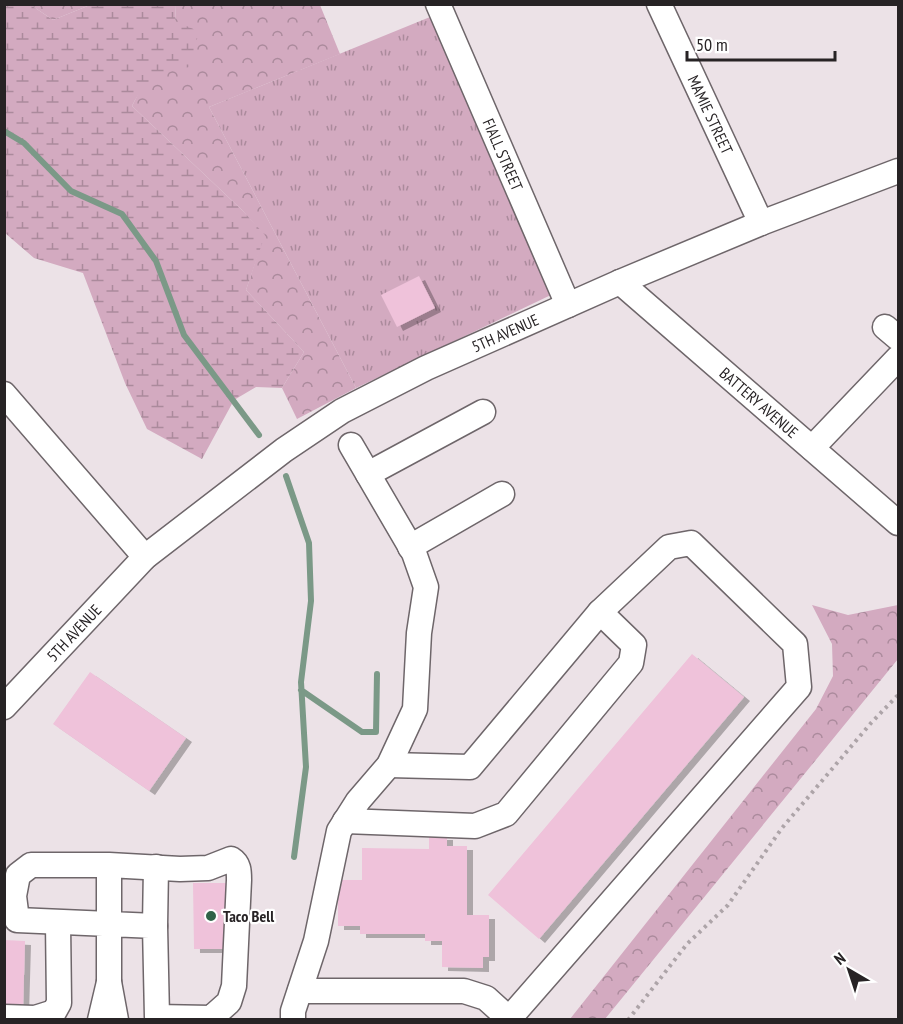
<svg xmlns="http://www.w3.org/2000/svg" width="903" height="1024" font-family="'PT Sans Narrow',sans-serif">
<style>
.forest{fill:url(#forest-crowns)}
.wetland{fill:url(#wetland-marsh)}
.park{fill:url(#park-tufts)}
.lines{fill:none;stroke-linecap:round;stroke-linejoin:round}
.stream{stroke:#7b9987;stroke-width:6}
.building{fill:#efc2da;filter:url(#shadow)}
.minor-casing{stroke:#6e666a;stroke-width:27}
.path{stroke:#ada4a8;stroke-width:4;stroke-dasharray:3 4.5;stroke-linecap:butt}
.minor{stroke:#fff;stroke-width:24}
.poi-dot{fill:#2f6348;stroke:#fff;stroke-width:2}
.labels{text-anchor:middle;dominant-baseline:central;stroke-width:4.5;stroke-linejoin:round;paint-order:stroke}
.street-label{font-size:16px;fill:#272325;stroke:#fff}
.poi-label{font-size:16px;font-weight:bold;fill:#272325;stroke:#fff;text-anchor:start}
</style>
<defs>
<pattern id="forest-crowns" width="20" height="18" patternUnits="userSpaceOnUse" patternTransform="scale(1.5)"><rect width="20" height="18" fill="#d3aac0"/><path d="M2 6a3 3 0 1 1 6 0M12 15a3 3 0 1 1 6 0" fill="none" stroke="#ab8a9c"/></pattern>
<pattern id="wetland-marsh" width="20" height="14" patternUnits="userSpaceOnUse" patternTransform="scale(1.5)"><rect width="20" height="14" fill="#d3aac0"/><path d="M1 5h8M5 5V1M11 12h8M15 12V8" fill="none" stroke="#ab8a9c"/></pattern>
<pattern id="park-tufts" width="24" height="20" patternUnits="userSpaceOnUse" patternTransform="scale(1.5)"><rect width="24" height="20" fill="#d3aac0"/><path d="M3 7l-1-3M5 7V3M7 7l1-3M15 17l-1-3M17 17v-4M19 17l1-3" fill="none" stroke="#ab8a9c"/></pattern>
<filter id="shadow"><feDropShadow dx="6" dy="4" stdDeviation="0" flood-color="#0004"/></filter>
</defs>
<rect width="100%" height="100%" fill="#ece2e7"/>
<!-- forest -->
<path class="forest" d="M31,5H90L53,20Z
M176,5H320L340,54L209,107L356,388L297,419L282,388L304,352L246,290L264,235L242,210L132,106L142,86L157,74L175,21Z
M812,605L848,615L898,605V659L605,1019H570L816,709L833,676L832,644Z"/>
<!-- wetland -->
<path class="wetland" d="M5,4L31,5L53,20L90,5H176L175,21L198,31L194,66C161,73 148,74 132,106L242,210L265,235L246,290L304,352L282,388L256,387L234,400L202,459L147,429L125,383L83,273L34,258L5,233Z"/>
<!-- park -->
<path class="park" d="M430,17L553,294L356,388L209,107Z"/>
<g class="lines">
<!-- stream -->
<path class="stream" d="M4,131L24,143L71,191L122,214L156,261L184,335L259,435
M286,476L309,543L311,601L301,682L306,767L294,857
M301,690L362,732H376L377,674"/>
</g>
<!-- building -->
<path class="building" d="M419,276L435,308L397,327L381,295Z
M692,654L744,697L539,939L488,895Z
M90,672L186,738L149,791L53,724Z
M429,836H447V846H467V915H489V957H483V968L442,967V941H425V934H360V926H338V880H362V848L429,849Z
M193,883H228L229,949H194Z
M4,940L25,941L23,1010H4Z"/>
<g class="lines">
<!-- minor casing -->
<g class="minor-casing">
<g id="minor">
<path id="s1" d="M438,4L568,305"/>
<path id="s2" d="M659,4L761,223"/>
<path id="s3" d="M620,282L898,523"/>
<path d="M885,327L898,338"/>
<path d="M4,394L145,557"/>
<path d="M812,448L898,358"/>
<path d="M368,474L483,412"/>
<path d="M410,547L502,494"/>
<path id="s4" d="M4,707L145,557L284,450L342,411L426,368L620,282L761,223L898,171"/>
<path d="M389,765L470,767L600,612L669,547L691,543L795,644L799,687L508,1020"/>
<path d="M345,821L475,826L506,814L631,663L634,645L600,612"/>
<path d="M155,926L156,867"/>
<path d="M109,982V865H31L18,875L14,896L17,920L155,926L157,1017L211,1018L229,1002L234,986L239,880C239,871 239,864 231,859L208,868L180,869L109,865"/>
<path d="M300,991H464L486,998L508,1018"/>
<path d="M4,1017L35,1018L54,1012L59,1003L58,923"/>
<path d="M100,1020L109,982L116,1020"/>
<path d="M293,1020V1011L316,941L339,831L358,801L389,765L415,709L419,633L426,587L414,553L351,445"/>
</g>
</g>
<!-- path -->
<path class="path" d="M628,1020L687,944L728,905L782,828L871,723L898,695"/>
<!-- minor -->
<use href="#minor" class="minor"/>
</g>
<!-- markers -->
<circle class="poi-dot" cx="211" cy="916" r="6"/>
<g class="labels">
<!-- street labels -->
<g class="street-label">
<text stroke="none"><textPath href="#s2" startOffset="122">MAMIE STREET</textPath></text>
<text stroke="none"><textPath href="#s1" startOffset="164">FIALL STREET</textPath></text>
<text stroke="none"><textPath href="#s4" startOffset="632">5TH AVENUE</textPath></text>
<text stroke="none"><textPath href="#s3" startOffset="184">BATTERY AVENUE</textPath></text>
<text stroke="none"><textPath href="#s4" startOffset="102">5TH AVENUE</textPath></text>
</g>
<!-- poi labels -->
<g class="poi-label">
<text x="223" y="916">Taco Bell</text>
</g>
</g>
<!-- border -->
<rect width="903" height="1024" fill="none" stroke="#272325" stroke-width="12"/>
<!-- north arrow -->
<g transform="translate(849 970) rotate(321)" stroke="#ffffff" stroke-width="4.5" paint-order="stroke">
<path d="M0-4.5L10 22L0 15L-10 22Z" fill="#272325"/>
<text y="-9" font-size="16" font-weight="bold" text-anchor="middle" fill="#272325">N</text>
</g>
<!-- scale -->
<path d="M687 51v9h148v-9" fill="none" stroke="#272325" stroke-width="3"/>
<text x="696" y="51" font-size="18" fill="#272325" stroke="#ffffff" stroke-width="4.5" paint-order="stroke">50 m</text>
</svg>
